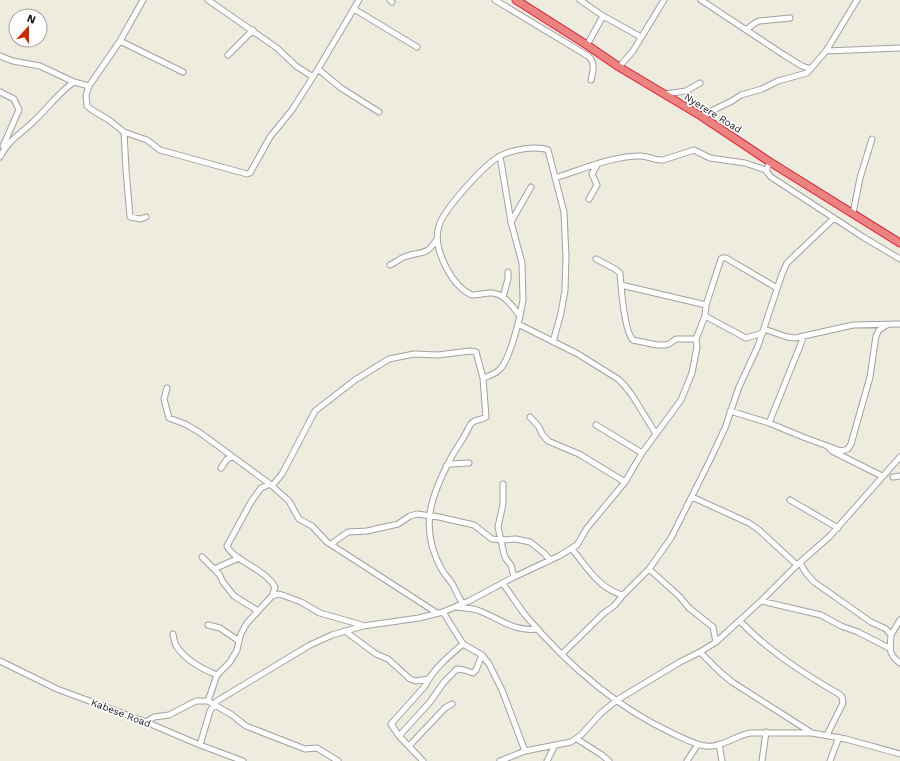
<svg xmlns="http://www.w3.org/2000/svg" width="900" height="761" font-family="'Work Sans',sans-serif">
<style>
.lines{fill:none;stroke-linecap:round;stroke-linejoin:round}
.minor-casing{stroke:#a1a1a1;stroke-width:7}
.highway-casing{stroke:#de1930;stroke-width:9}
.minor{stroke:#fff;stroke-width:5}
.highway{stroke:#eb8480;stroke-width:7}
.labels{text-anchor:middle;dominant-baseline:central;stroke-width:3.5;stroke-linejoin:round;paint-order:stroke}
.street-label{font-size:10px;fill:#1a1a1a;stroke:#fff}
</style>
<rect width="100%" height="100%" fill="#edecdf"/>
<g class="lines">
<!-- minor casing -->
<g class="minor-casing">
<path id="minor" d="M143,0L120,41L89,86L86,95L87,106L92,110L109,120L124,132L147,140L160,150L247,174L250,173L270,137L292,110L318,69L359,0
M208,0L277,48L296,66L313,77
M390,0L392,2
M495,0L588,56C596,63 593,71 591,80
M580,0L603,16L641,37
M701,0L784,55L802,66L811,69
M354,9L417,47
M747,29L755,23L759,21L790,18
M120,41L183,72
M587,45L603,16
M826,51L857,0
M228,55L253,30
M0,56L13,61L40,66L74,82L89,86
M619,67L633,51L664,0
M318,69L341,88L379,112
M0,92L14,99L19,110L3,146
M665,94L686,91L700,83
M701,116L732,101L741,95L762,89L778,81L807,73L826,51L900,48
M124,132L126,170L130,217L140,219L146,217
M500,156L511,222L522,263L523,300L520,316
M0,157C9,139 21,134 34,121C48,108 59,92 74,82
M770,162L766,171L771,177L863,237L900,259
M555,178C580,170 613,156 639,156C647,155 654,161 663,160L694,150L710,158L745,163L766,170
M589,199L597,185L592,174L597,165
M853,213L860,178L872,139
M511,222L531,187
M596,259L615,269L620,273C621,287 624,331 633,340L657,345H665L669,344L676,339H696
M390,265C395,263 399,259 404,257C421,250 425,258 437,239
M621,285L706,305
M503,297L508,279V272
M705,316L746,338L763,333
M518,324L578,354L618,379L625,386L632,395L656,434
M764,329L787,337L795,338L853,325L900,324
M483,378C489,376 496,374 500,369C509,361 517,328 520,316C512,306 504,293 491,293C485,293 478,295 472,295C460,290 453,280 447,269C440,256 434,241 439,226C443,210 485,164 500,156C511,150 537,145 548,150L564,212L566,257L565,290L561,313L553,342
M167,388L164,399L169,418L185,424L199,432L270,484L289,501L299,519L312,526L327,542L437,613
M730,411L769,423L803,437L841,451L848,449L851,444L870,377L876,336L879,330L887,325
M530,417L539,427L542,434L548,441L579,454L625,482
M769,423L804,336
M596,425L642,453
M829,448L832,451L882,476
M446,466L451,464L469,463
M221,468L227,459L232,457
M893,477L900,476
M270,484L261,488L251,502L227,546C234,561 264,568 275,587L272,596
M503,484V504L498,527L504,554L506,559L511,565L514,577
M272,486L282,474L315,411L355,380L389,359L414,354L438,355L470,351L476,352L483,378L486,417C482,420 477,419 473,422C470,424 469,427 468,429C463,440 456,448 451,458C430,497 419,529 442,570C445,575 450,580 453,585C456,591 459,598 463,604
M692,497L749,523L759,530L797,565
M790,500L838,528
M331,544L348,532L367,531L398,524L410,516L417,514L439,517L474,525L492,539L501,540L516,539L530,542L544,553L550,560
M572,549C586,566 600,590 623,595L649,569L671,538L710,460L725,428L739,387L758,346L782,274L787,263L834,218
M202,557L219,574L223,582L234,596L255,609L257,613
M800,563L806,573L814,582L871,622L886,629L891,635C890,649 888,654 900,663
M214,569L239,558
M649,569L679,596L689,608L713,627L716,642
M503,584C511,594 518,606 526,616C566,663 616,707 672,733C683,738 695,745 706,746C721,748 735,736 750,733H812L846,739L900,754
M761,601L821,615L841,626L858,632L889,648
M456,607C463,608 470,608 477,610C500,618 512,632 538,629
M443,612L463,644L482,655L489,664L502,690L525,751
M740,621C768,651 804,674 839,694L842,697L843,703L827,735
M208,625L220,628L239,641
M345,631L376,654L388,659L410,679L416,681L428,679
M173,634C174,638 174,643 177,647C186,660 202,669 217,675
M891,635L900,620
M700,652L720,672L732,682L812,733
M562,654L604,613L614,606L623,595
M0,661L57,689L146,722L200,745L243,761
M208,701L217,675L230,662L237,650L240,636L243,630L247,623L272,596L279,594L285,596L301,602L320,613L362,625
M146,722L154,717L169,715L196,701H208L232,715L246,726L305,749L317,748L338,761
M399,736L430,702L444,682L457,669L464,670L473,673L476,670L482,655
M577,739L602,755L609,761
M719,744L722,761
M200,745L210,711L217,701L310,645L332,635L363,626L419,618L443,612L469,601L514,577L559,556L577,545L587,528L625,482L642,453L681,400L692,373L697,347L696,339L705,316L706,305L721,259L722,258H726L777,288
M409,746L445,708L452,704
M423,761L399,736L391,724L425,686C433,669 449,656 463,644
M500,761L525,751L571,742L581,735L601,713L617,700L680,662L700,652L716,642L761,601L797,565L830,536L900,457
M547,761L555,745
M687,761L698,744
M762,761L766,732
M830,761L839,737"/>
</g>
<!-- highway casing -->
<g class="highway-casing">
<path id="highway" d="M516,0L587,45L619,67L701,116L770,162L900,243"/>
</g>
<!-- minor -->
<use href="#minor" class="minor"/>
<!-- highway -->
<use href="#highway" class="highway"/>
</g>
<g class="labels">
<!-- street labels -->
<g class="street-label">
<text transform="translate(713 113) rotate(32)">Nyerere Road</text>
<text transform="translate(121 713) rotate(21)">Kabese Road</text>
</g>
</g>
<!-- north arrow -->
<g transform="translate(28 28) rotate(21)"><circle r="19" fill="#ffffff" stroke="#a3a3a3"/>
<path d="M0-3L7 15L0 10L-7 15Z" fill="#c52c00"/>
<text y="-6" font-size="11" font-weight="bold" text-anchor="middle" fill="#1a1a1a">N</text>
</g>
</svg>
